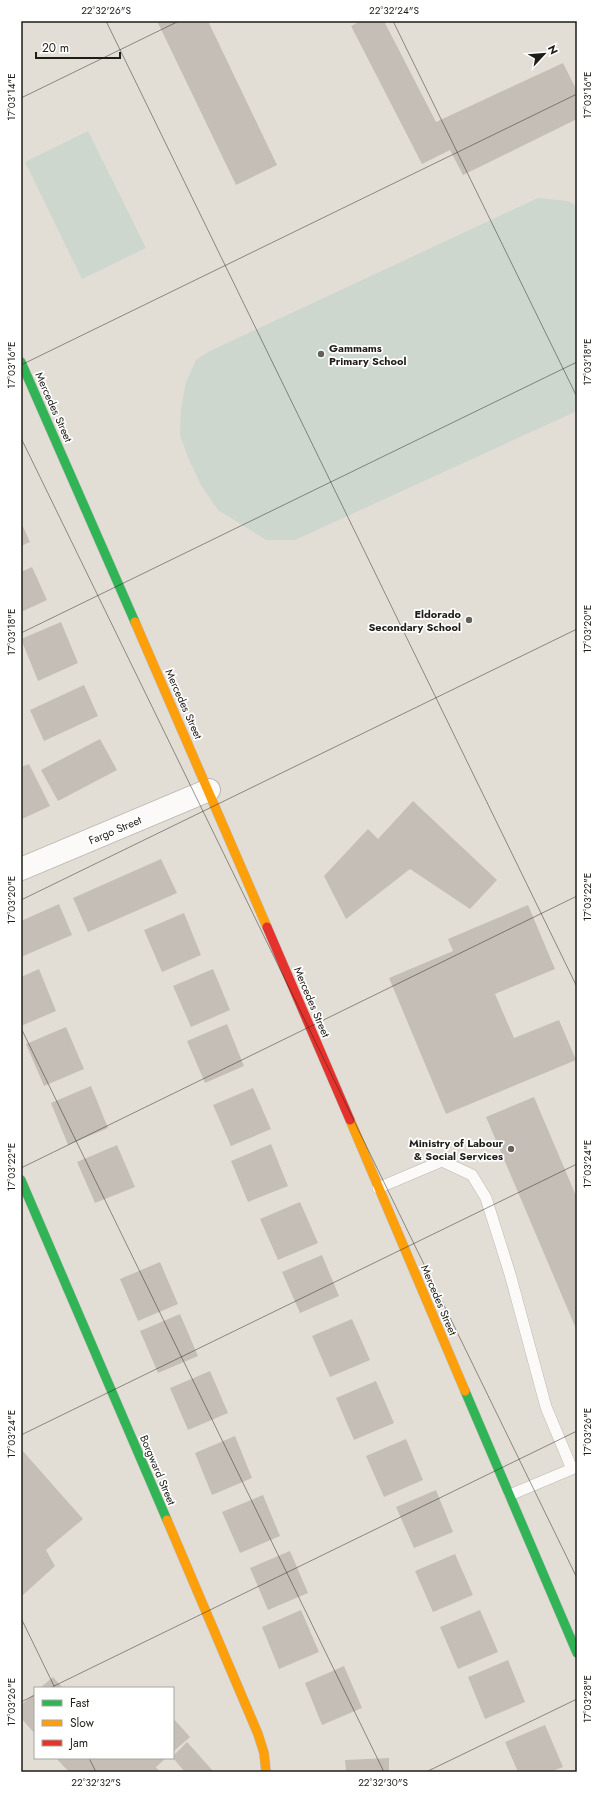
<svg xmlns="http://www.w3.org/2000/svg" width="598" height="1793" font-family="Jost,sans-serif">
<style>
.green{fill:#cdd7cd}
.building{fill:#c5beb7}
.lines{fill:none;stroke-linecap:round;stroke-linejoin:round}
.lane-casing{stroke:#bbb8b1;stroke-width:12}
.street-casing{stroke:#bbb8b1;stroke-width:24}
.fast-casing{stroke:#bbb8b1;stroke-width:10}
.slow-casing{stroke:#bbb8b1;stroke-width:10}
.jam-casing{stroke:#bbb8b1;stroke-width:10}
.lane{stroke:#fbfaf9;stroke-width:11}
.street{stroke:#fbfaf9;stroke-width:22}
.fast{stroke:#30b455;stroke-width:9}
.slow{stroke:#ff9f0a;stroke-width:9}
.jam{stroke:#e5322d;stroke-width:9}
.ticks{fill:none;stroke:#1f1d17;stroke-width:1;stroke-opacity:0.45}
.poi-dot{fill:#63615a;stroke:#fff;stroke-width:1.5}
.labels{text-anchor:middle;dominant-baseline:central;stroke-width:3.5;stroke-linejoin:round;paint-order:stroke}
.poi-label{font-size:11px;font-weight:bold;fill:#1f1d17;stroke:#fff;text-anchor:end}
.street-label{font-size:11px;fill:#1f1d17;stroke:#fff}
.neatline{fill:none;stroke:#1f1d17;stroke-width:1.5}
.ticks-label{font-size:10px;text-anchor:middle;fill:#1f1d17}
</style>
<rect width="100%" height="100%" fill="#e2ded5"/>
<!-- green -->
<path class="green" d="M88,131L146,248L82,279L25,162Z
M538,198L568,201L577,206V411L295,540H266L218,510L201,485L189,460L180,435L181,409L186,382L196,360L210,351Z"/>
<!-- building -->
<path class="building" d="M157,21H208L277,165L236,185Z
M361,21H384L436,122L563,63L577,91V119L463,175L450,150L422,164L351,26Z
M21,522L30,542L21,546Z
M32,567L47,600L21,612V572Z
M61,622L78,663L38,681L21,639Z
M84,685L98,716L44,741L30,710Z
M100,739L117,770L58,801L41,770Z
M29,764L50,806L22,819L21,767Z
M413,801L497,880L470,909L410,869L346,919L324,876L368,829L378,839Z
M161,859L177,893L88,932L73,898Z
M59,904L72,935L21,957V921Z
M528,905L555,969L495,994L514,1038L559,1020L576,1060L446,1114L389,978L453,951L448,939Z
M184,913L201,955L162,972L144,930Z
M39,969L56,1011L21,1026V977Z
M213,969L230,1010L191,1027L173,986Z
M227,1024L244,1066L205,1083L187,1041Z
M66,1027L84,1069L44,1086L26,1044Z
M91,1086L108,1128L68,1145L51,1103Z
M253,1088L271,1129L231,1146L213,1105Z
M534,1097L577,1198V1331L486,1117Z
M271,1144L288,1186L248,1202L231,1161Z
M117,1145L135,1187L95,1203L77,1162Z
M300,1202L318,1243L278,1260L260,1219Z
M322,1255L339,1296L300,1313L282,1272Z
M160,1262L178,1304L138,1321L120,1279Z
M180,1314L198,1356L158,1373L140,1331Z
M352,1319L370,1360L330,1377L312,1336Z
M210,1371L228,1413L188,1430L170,1388Z
M376,1381L394,1423L354,1440L336,1398Z
M235,1436L252,1478L212,1495L195,1453Z
M406,1439L423,1480L384,1497L366,1456Z
M21,1449L83,1519L46,1550L55,1566L23,1595L21,1593Z
M436,1490L453,1532L414,1548L396,1507Z
M263,1495L280,1536L240,1553L222,1512Z
M290,1551L308,1593L268,1610L250,1568Z
M455,1554L473,1595L433,1612L415,1571Z
M301,1610L319,1652L279,1669L262,1627Z
M480,1610L498,1652L458,1669L440,1627Z
M508,1660L525,1702L485,1719L468,1677Z
M344,1666L362,1708L322,1725L305,1683Z
M53,1677L63,1688H40Z
M35,1693V1734L21,1718V1705Z
M173,1718L190,1737L173,1752Z
M545,1725L563,1767L550,1772H518L505,1742Z
M187,1742L214,1772H185L173,1758V1756Z
M56,1758H166L156,1767L160,1772H69Z
M389,1758V1772H346L345,1760Z"/>
<g class="lines">
<!-- lane casing -->
<g class="lane-casing">
<path id="lane" d="M378,1188L442,1161L472,1175L486,1198L510,1274L546,1407L572,1469L577,1467
M510,1495L572,1469"/>
</g>
<!-- street casing -->
<g class="street-casing">
<path id="street" d="M21,869L209,790"/>
</g>
<!-- fast casing -->
<g class="fast-casing">
<path id="fast" d="M21,362L135,622
M21,1180L167,1520
M465,1391L577,1653"/>
</g>
<!-- slow casing -->
<g class="slow-casing">
<path id="slow" d="M135,622L267,927
M350,1120L465,1391
M167,1520L258,1734L264,1753L266,1772"/>
</g>
<!-- jam casing -->
<g class="jam-casing">
<path id="jam" d="M267,927L350,1120"/>
</g>
<!-- lane -->
<use href="#lane" class="lane"/>
<!-- street -->
<use href="#street" class="street"/>
<!-- fast -->
<use href="#fast" class="fast"/>
<!-- slow -->
<use href="#slow" class="slow"/>
<!-- jam -->
<use href="#jam" class="jam"/>
</g>
<!-- ticks -->
<path class="ticks" d="M106,21L577,987M393,21L577,397M21,98L179,21M21,365L577,94M21,438L577,1578M21,633L577,362M21,900L577,629M21,1028L384,1772M21,1168L577,896M21,1435L577,1164M21,1618L55,1688M50,1688L577,1431M21,1702L35,1695M89,1758L96,1772M426,1772L577,1699"/>
<!-- markers -->
<g class="poi-dot">
<circle cx="321" cy="354" r="4"/>
<circle cx="469" cy="620" r="4"/>
<circle cx="511" cy="1149" r="4"/>
</g>
<g class="labels">
<!-- poi labels -->
<g class="poi-label">
<text x="329" y="348" text-anchor="start">Gammams<tspan x="329" dy="13">Primary School</tspan></text>
<text x="461" y="614">Eldorado<tspan x="461" dy="13">Secondary School</tspan></text>
<text x="503" y="1143">Ministry of Labour<tspan x="503" dy="13">&amp; Social Services</tspan></text>
</g>
<!-- street labels -->
<g class="street-label">
<text transform="translate(54 407) rotate(66)">Mercedes Street</text>
<text transform="translate(184 704) rotate(66)">Mercedes Street</text>
<text transform="translate(115 830) rotate(-23)">Fargo Street</text>
<text transform="translate(312 1002) rotate(67)">Mercedes Street</text>
<text transform="translate(439 1300) rotate(67)">Mercedes Street</text>
<text transform="translate(158 1470) rotate(67)">Borgward Street</text>
</g>
</g>
<!-- border -->
<rect width="598" height="1793" fill="none" stroke="#ffffff" stroke-width="44"/>
<!-- legend -->
<rect x="34" y="1687" width="140" height="72" fill="#ffffff" stroke="#a5a5a2"/>
<rect x="42" y="1700" width="20" height="6" fill="#30b455" stroke="#a5a5a2"/>
<text x="70" y="1707" font-size="12" fill="#1f1d17">Fast</text>
<rect x="42" y="1720" width="20" height="6" fill="#ff9f0a" stroke="#a5a5a2"/>
<text x="70" y="1727" font-size="12" fill="#1f1d17">Slow</text>
<rect x="42" y="1740" width="20" height="6" fill="#e5322d" stroke="#a5a5a2"/>
<text x="70" y="1747" font-size="12" fill="#1f1d17">Jam</text>
<!-- north arrow -->
<g transform="translate(544 54) rotate(64)" stroke="#ffffff" stroke-width="3" paint-order="stroke">
<path d="M0-3L7 15L0 10L-7 15Z" fill="#1f1d17"/>
<text y="-6" font-size="11" font-weight="bold" text-anchor="middle" fill="#1f1d17">N</text>
</g>
<!-- scale -->
<path d="M36 52v6h84v-6" fill="none" stroke="#1f1d17" stroke-width="2"/>
<text x="42" y="52" font-size="12" fill="#1f1d17" stroke="#ffffff" stroke-width="3" paint-order="stroke">20 m</text>
<rect x="22" y="22" width="554" height="1749" class="neatline"/>
<g class="ticks-label">
<text x="106" y="14">22°32'26"S</text>
<text x="394" y="14">22°32'24"S</text>
<text transform="translate(587 95) rotate(-90)" y="4">17°03'16"E</text>
<text transform="translate(11 97) rotate(-90)" y="4">17°03'14"E</text>
<text transform="translate(587 362) rotate(-90)" y="4">17°03'18"E</text>
<text transform="translate(11 365) rotate(-90)" y="4">17°03'16"E</text>
<text transform="translate(587 629) rotate(-90)" y="4">17°03'20"E</text>
<text transform="translate(11 632) rotate(-90)" y="4">17°03'18"E</text>
<text transform="translate(587 897) rotate(-90)" y="4">17°03'22"E</text>
<text transform="translate(11 900) rotate(-90)" y="4">17°03'20"E</text>
<text transform="translate(587 1164) rotate(-90)" y="4">17°03'24"E</text>
<text transform="translate(11 1167) rotate(-90)" y="4">17°03'22"E</text>
<text transform="translate(587 1432) rotate(-90)" y="4">17°03'26"E</text>
<text transform="translate(11 1434) rotate(-90)" y="4">17°03'24"E</text>
<text transform="translate(587 1699) rotate(-90)" y="4">17°03'28"E</text>
<text transform="translate(11 1702) rotate(-90)" y="4">17°03'26"E</text>
<text x="96" y="1786">22°32'32"S</text>
<text x="383" y="1786">22°32'30"S</text>
</g>
</svg>
